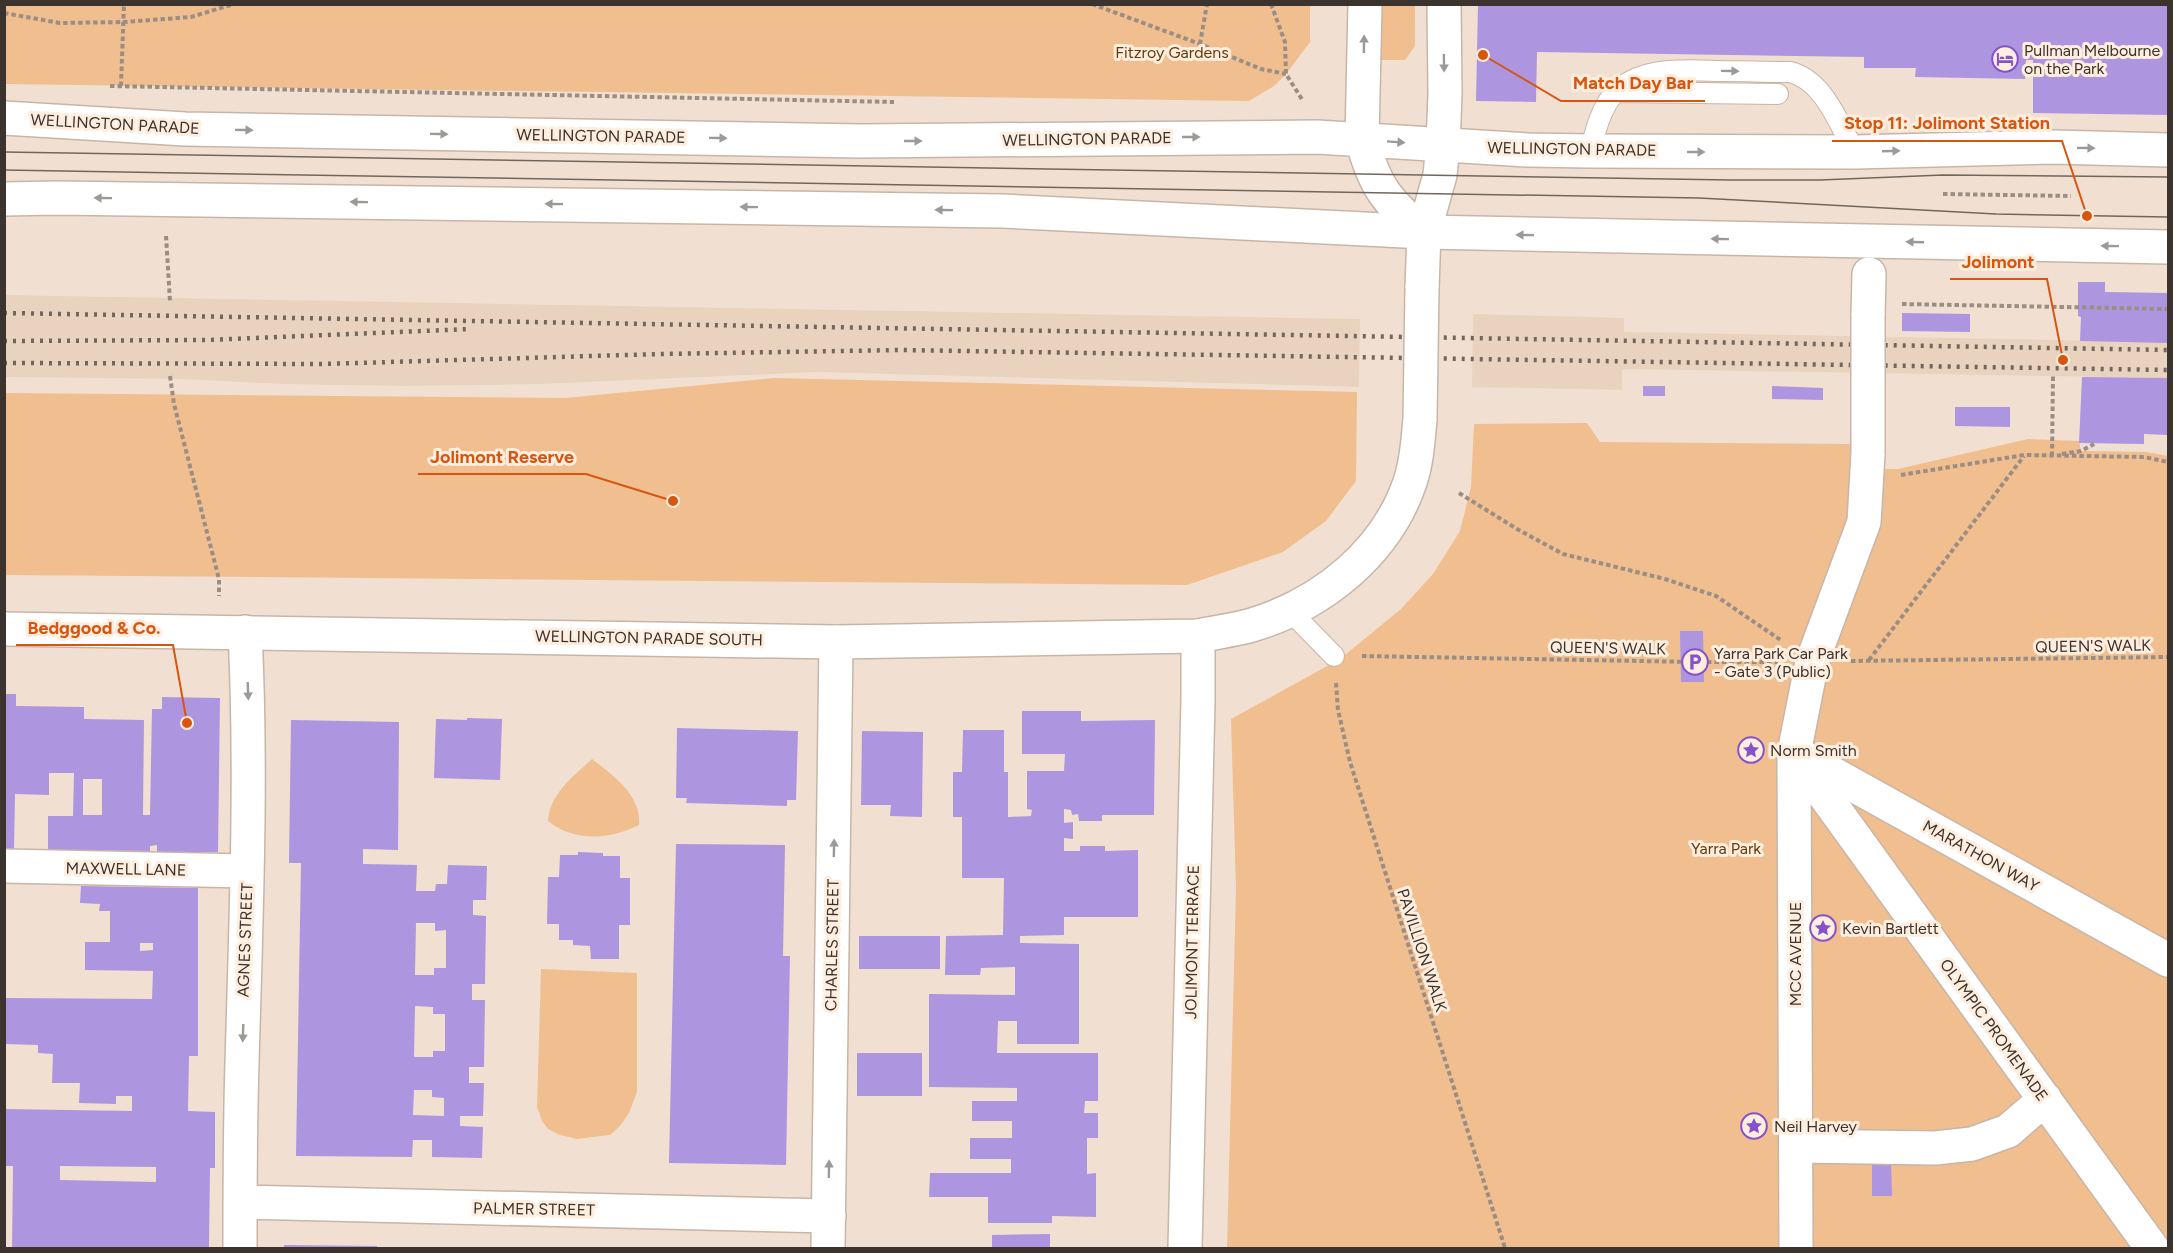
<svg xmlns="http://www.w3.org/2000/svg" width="2173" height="1253" font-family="Figtree,sans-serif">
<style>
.built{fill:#ead3be}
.green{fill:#f1be90}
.building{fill:#ae95df;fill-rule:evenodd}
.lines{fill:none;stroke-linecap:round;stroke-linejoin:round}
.lane-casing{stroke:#c7b6a7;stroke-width:22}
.street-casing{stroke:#c7b6a7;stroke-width:36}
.secondary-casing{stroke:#c7b6a7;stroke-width:36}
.primary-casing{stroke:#c7b6a7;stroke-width:36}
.path{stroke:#9a8e84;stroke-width:4;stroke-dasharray:4.5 3;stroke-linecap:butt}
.lane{stroke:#fff;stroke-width:20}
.street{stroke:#fff;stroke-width:33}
.secondary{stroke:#fff;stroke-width:33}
.primary{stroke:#fff;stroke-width:33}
.tram{stroke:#70665e;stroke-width:1.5}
.rail{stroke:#70665e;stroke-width:4.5;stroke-dasharray:3 6;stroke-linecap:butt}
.street-bridge-casing{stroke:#c7b6a7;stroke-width:36;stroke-linecap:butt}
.secondary-bridge-casing{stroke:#c7b6a7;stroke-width:36;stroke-linecap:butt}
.street-bridge{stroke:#fff;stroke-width:33}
.secondary-bridge{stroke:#fff;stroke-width:33}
.oneway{fill:#9c9996}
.labels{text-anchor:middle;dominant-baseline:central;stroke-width:6;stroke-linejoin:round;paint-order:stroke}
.poi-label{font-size:16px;fill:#3a332e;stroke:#ffedde;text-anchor:start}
.park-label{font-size:16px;fill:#653b0a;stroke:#ffedde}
.street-label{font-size:16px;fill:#3a332e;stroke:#ffedde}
.leader{fill:none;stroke:#d7550f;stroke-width:2}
.callout-dot{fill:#d7550f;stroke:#ffedde;stroke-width:2}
.callout-label{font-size:18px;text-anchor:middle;font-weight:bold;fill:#d7550f;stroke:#ffedde;stroke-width:6;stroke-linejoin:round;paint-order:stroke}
</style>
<rect width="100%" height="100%" fill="#f1e0d1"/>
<!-- built -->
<path class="built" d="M5,295L1360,319L1359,387L817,372L540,384L406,386L283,384L184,379L5,377Z
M1473,314L1624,318V332L2168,342V378L1622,369V390L1472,387Z"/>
<!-- green -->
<path class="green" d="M5,4H1310V42L1286,74L1274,86L1249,101L5,84Z
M1375,5H1415V46L1405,60H1381L1375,49Z
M774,378L1357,392L1356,481L1326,521L1283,552L1187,585L5,575V393L565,398Z
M1587,423L1600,442L1855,444V469H1898L2028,439L2079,441L2081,451L2147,452L2168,456V1248H1227L1236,889L1231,719L1340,659L1401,609L1433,574L1460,531L1471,487L1474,424Z
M592,759C613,775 642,796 639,825C610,840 574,842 548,821C550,793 573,777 592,759Z
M541,969L637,973V1092L629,1113L620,1126L610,1135L577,1139L560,1135L548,1129L542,1121L537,1107Z"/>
<!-- building -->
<path class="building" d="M1478,4H2168V115L2033,113V60H2026L2025,79L1915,77L1916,68H1864V57L1537,52L1536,102L1476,101Z
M2078,282H2105V292L2168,293V343L2080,341L2081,317L2078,316Z
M1902,313L1970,314V332L1902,331Z
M2082,377L2168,378V435L2144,434V444L2079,443Z
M1643,386H1665V396H1643Z
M1772,386L1823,388V400L1772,399Z
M1955,407H2010V427L1955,426Z
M1680,631H1703L1704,682H1681Z
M4,694H16V706L84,707V719L144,720L143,815H150L152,709H162V697L220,698L218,852H157V845L150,846V851L48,850V816H73L74,773H49V795L15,794L14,849H4ZM83,779H102V815H83Z
M1022,711H1081V721L1155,720L1154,815H1102V821H1079L1078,814L1072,815L1071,810L1064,809V823L1073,822V839L1064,838V851H1080V846H1105V851L1138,850V917H1064V935L1020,936V943L1079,944V1044H1017V1021H998L997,1053H1098V1101H1085L1084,1113H1098V1138H1087V1174L1096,1173V1217L1052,1216V1223H988V1197H929L930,1173H1011V1159H970V1138H1012V1121H972V1101H1017V1088L929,1087V994L1015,995V967L981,968L980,975H945L946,936L1003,935L1004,878H962V817H953V772H962L963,730H1004V772H1008V817L1031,816L1032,810L1027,809V771H1064L1065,754H1022Z
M467,718L502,719L500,780L434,778L436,719L467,720Z
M291,720L399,722L398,850L363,849V864L417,865L416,891H435L436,884H447L448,865L487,866L486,900H473V915L486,916L485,984H472V1000H485L484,1067H469V1083H484L483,1116H460V1126L483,1127L482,1158L432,1157V1140H413L412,1157L296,1156L301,863H289ZM416,923H435V931L446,930V968H434V975H415ZM415,1006L433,1007V1014H445V1051H433V1057H414ZM414,1090H432V1097L444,1098V1116L413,1115Z
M677,728L798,731L796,800H787V806L686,803L687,798H676Z
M862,731L923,732L922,817L890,816L891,805H861Z
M676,844L785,845L783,956H790L786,1165L669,1163Z
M578,852L603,853V856H620V878H630V925H619V959H591L590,946L573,945V940H559V924H547L548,877H559L560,855H578Z
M81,886L198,888V1056H189L188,1111L215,1112V1168H210L209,1248H12L13,1166H4V1109L132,1111V1096H116V1104L79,1103L80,1083H52L53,1054L38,1053V1045L5,1044L6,998L152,999L153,971L85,970V942H110V911H99L100,904L80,903ZM140,943H153V950L140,951ZM60,1166L156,1167V1182L60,1180Z
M859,936H940V969H859Z
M857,1053H922V1096H857Z
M1891,1161L1892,1196H1872V1162Z
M1050,1234V1248H992V1235Z
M284,1245L377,1246V1248H284Z"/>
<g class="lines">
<!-- lane casing -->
<g class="lane-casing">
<path id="lane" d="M1617,92L1778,94
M1590,151C1595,133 1600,111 1612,96C1638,65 1685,70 1721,71C1744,71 1767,72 1790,72C1824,80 1839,125 1855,152
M1290,611L1334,656"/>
</g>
<!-- street casing -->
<g class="street-casing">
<path id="street" d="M1868,316L1869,274
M1794,753L2152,1248
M1803,757L2168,960
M4,866L247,871
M1796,1146L1935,1148L1972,1144L2008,1131L2045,1099
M240,1202L829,1216
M240,1248C240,1187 240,1125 242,1063C246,919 252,776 245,632
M828,1248L836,642
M1185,1248L1198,701V636
M1796,1248L1794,753L1812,662L1864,522L1868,454"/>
</g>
<!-- secondary casing -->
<g class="secondary-casing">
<path id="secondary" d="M1362,139L1365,4
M1443,145L1445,94L1444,4
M1422,288L1424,232
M4,629L836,642L1198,636C1216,632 1235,630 1252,625C1322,604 1386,553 1410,482C1417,462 1418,440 1420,419"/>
</g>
<!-- primary casing -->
<g class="primary-casing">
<path id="primary" d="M4,118L185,129L861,141L1317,137L1528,150L1590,151L1855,152L2054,147L2168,150
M1362,139C1374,185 1387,203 1424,232L1440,175L1443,145
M4,199L57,198L1002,211L1424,232L2168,247"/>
</g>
<!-- path -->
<path class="path" d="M1092,4L1200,44L1261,69L1286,74
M1271,4L1285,42L1286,74L1303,101
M4,13L60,23L124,22L191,17L234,4
M1200,44L1207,4
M110,86L894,102
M121,86L124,4
M1943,194L2071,196
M166,236L170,301
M1902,304L2168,309
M170,376L174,404L219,579V596
M2062,454L2081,451L2094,444
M2052,456L2053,376
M1901,475L2024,455L2144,457L2168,462
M1459,493L1517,529L1563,554L1665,579L1716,596L1782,641
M1362,656L1695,662H1778
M1869,660L2024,456
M1851,661L2168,657
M1336,683L1338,710L1350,762L1505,1248"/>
<!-- lane -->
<use href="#lane" class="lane"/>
<!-- street -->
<use href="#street" class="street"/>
<!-- secondary -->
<use href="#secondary" class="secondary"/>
<!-- primary -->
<use href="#primary" class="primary"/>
<!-- tram -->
<path class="tram" d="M4,152L1731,180H1820L1943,175L2168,177
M4,170L1699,198L1996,214L2168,217"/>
<!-- rail -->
<path class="rail" d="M4,313L2168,350
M4,341L208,340L470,329
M4,363L322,364L660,354L901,350L2168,370"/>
<!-- street-bridge casing -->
<g class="street-bridge-casing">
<path id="street-bridge" d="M1868,316V454"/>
</g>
<!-- secondary-bridge casing -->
<g class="secondary-bridge-casing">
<path id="secondary-bridge" d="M1420,419L1422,288"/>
</g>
<!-- street-bridge -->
<use href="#street-bridge" class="street-bridge"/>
<!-- secondary-bridge -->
<use href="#secondary-bridge" class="secondary-bridge"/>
</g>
<!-- one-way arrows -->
<defs><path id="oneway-solid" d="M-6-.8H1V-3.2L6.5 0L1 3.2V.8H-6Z" transform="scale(1.5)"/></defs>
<g class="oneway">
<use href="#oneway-solid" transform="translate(1364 44) rotate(-89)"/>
<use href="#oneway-solid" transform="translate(1444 63) rotate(89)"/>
<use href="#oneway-solid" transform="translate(1730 71) rotate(1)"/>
<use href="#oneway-solid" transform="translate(244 130) rotate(1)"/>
<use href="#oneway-solid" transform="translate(439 134) rotate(1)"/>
<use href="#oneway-solid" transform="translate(1191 137)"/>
<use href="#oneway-solid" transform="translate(718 138) rotate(1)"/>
<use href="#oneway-solid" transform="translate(913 141)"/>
<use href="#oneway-solid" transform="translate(1396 142) rotate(4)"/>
<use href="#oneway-solid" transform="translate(2086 148) rotate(1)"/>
<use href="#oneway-solid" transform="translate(1891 151) rotate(-2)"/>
<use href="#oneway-solid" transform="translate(1696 152)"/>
<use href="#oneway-solid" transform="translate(103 198) rotate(-179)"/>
<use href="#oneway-solid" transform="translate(359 202) rotate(-179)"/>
<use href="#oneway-solid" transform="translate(554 204) rotate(-179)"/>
<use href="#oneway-solid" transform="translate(749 207) rotate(-179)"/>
<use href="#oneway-solid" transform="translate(944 210) rotate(-179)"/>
<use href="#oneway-solid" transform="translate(1525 235) rotate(-179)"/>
<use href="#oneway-solid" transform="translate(1720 239) rotate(-179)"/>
<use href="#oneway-solid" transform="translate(1915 242) rotate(-178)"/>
<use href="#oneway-solid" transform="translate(2110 246) rotate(-179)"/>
<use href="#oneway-solid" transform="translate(248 691) rotate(88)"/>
<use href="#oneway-solid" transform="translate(834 848) rotate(-89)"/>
<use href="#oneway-solid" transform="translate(243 1033) rotate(92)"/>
<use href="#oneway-solid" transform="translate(829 1169) rotate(-89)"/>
</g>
<!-- icons -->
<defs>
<g id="hotel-ring" transform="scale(1.35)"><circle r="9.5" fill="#ffedde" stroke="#8453cb" stroke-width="1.5"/><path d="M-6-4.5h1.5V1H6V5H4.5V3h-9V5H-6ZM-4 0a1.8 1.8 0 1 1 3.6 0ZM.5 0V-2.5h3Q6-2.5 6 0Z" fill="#8453cb"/></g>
<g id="parking-ring" transform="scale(1.35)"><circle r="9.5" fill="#ffedde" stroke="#8453cb" stroke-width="1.5"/><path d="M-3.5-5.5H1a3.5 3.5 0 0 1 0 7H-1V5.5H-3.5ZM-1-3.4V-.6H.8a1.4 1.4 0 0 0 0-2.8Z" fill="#8453cb"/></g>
<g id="sight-ring" transform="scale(1.35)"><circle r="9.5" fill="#ffedde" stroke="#8453cb" stroke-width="1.5"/><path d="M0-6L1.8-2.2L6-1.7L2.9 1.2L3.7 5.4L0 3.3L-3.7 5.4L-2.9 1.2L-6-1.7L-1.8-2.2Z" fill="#8453cb"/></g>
</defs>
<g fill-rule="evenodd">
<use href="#hotel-ring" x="2005" y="59"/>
<use href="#parking-ring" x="1695" y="662"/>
<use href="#sight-ring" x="1751" y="750"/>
<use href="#sight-ring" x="1823" y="928"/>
<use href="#sight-ring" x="1754" y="1126"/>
</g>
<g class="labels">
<!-- poi labels -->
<g class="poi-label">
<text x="2024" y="50">Pullman Melbourne<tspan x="2024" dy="18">on the Park</tspan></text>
<text x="1714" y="653">Yarra Park Car Park<tspan x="1714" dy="18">- Gate 3 (Public)</tspan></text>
<text x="1770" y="750">Norm Smith</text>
<text x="1842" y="928">Kevin Bartlett</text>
<text x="1774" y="1126">Neil Harvey</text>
</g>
<!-- park labels -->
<g class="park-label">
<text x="1172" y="52">Fitzroy Gardens</text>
<text x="1726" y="848">Yarra Park</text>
</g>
<!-- street labels -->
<g class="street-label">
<text transform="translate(115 124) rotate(3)">WELLINGTON PARADE</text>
<text transform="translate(601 136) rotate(1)">WELLINGTON PARADE</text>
<text transform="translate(1087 139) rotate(-1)">WELLINGTON PARADE</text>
<text transform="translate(1572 149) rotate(1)">WELLINGTON PARADE</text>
<text transform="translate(649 638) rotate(1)">WELLINGTON PARADE SOUTH</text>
<text transform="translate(2093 646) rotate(-1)">QUEEN'S WALK</text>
<text transform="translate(1608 648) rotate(1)">QUEEN'S WALK</text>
<text transform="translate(1981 856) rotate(29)">MARATHON WAY</text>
<text transform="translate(126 869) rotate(1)">MAXWELL LANE</text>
<text transform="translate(245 940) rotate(-88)">AGNES STREET</text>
<text transform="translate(1192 942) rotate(-89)">JOLIMONT TERRACE</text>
<text transform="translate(832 945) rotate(-89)">CHARLES STREET</text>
<text transform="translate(1422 950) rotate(72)">PAVILLION WALK</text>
<text transform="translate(1795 954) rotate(-90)">MCC AVENUE</text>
<text transform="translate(1994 1030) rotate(54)">OLYMPIC PROMENADE</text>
<text transform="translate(534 1209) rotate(1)">PALMER STREET</text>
</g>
</g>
<!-- callouts -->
<path class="leader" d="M1483 55L1561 101H1705M2087 216L2062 141H1832M2063 360L2047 279H1950M673 501L586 474H418M187 723L173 645H16"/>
<g class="callout-dot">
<circle cx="1483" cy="55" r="6"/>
<circle cx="2087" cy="216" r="6"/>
<circle cx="2063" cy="360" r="6"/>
<circle cx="673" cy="501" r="6"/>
<circle cx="187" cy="723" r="6"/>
</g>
<g class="callout-label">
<text x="1633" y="89">Match Day Bar</text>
<text x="1947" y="129">Stop 11: Jolimont Station</text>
<text x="1998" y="268">Jolimont</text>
<text x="502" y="463">Jolimont Reserve</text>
<text x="94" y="634">Bedggood &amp; Co.</text>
</g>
<!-- border -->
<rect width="2173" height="1253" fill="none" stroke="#3a332e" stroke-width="12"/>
</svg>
